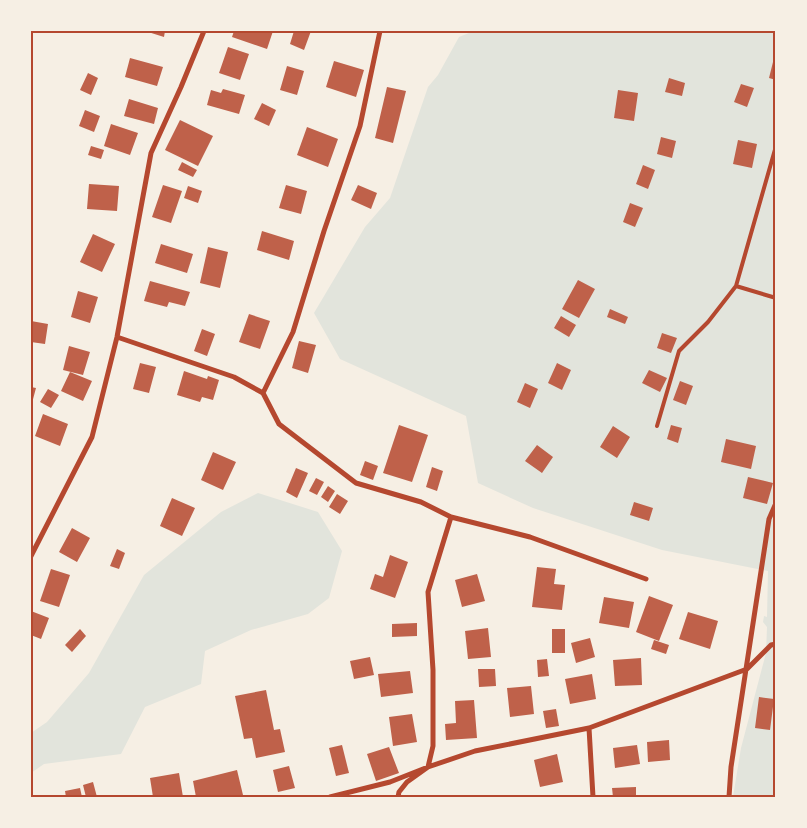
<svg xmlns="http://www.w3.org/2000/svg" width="807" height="828" font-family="'DejaVu Sans',sans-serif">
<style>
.green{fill:#e2e4dc}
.building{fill:#bf614a}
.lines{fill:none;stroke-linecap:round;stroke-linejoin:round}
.service{stroke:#b5482f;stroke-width:4}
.minor{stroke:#b5482f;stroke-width:5}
.neatline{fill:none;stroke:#b5482f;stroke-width:2}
</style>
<rect width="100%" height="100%" fill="#f6efe4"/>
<!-- green -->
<path class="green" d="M474,31H776V797H733L741,748L766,653L767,627L763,622L764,616L767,617L768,571L662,550L533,508L478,483L466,416L340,359L314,313L365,227L390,198L428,87L438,75L459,37Z
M258,493L318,512L342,551L329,598L308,614L251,630L205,651L201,684L145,707L121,754L44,764L31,773V733L47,722L89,673L144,575L221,512Z"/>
<!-- building -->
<path class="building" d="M145,31H165L164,37Z
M234,31H273L267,49L232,37Z
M294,31H311L304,50L290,44Z
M228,47L249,54L240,80L219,73Z
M130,58L163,67L157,86L125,77Z
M334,61L364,70L356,97L326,87Z
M773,62L776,63V80L769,78Z
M287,66L304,71L297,95L280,90Z
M88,73L98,78L91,95L80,90Z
M669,78L685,83L682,96L665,92Z
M741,84L754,88L747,107L734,102Z
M387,87L406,91L393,143L375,138Z
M223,89L245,95L239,114L207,105L211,90L221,93Z
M618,90L638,93L634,121L614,118Z
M129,99L158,108L154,124L124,116Z
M262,103L276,110L269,126L254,119Z
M85,110L100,116L94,132L79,126Z
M180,120L213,136L198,166L165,150Z
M111,124L138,133L130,155L104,146Z
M307,127L338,139L328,167L297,155Z
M661,137L676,141L672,158L657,154Z
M738,140L757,144L752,168L733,164Z
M91,146L104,150L101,159L88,155Z
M182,162L197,170L193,177L178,170Z
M643,165L655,170L648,189L636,184Z
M89,184L119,186L117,211L87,209Z
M163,185L182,191L171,223L152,217Z
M286,185L307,191L301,214L279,208Z
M358,185L377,193L371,209L351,200Z
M188,186L202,191L198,203L184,198Z
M630,203L643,208L635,227L623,222Z
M262,231L294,241L289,260L257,250Z
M93,234L115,244L102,272L80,262Z
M161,244L193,254L187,273L155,263Z
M208,247L228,252L220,288L200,283Z
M578,280L595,289L579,318L562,309Z
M150,281L190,292L185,306L169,302L167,307L144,301Z
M78,291L98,297L90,323L71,317Z
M610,309L628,317L625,324L607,317Z
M249,314L270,321L260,349L239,342Z
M561,316L576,325L569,337L554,328Z
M31,321L48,324L45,344L31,342Z
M202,329L215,334L207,356L194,351Z
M662,333L677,338L671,353L657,348Z
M299,341L316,345L308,373L292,368Z
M69,346L90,352L83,375L63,370Z
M140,363L156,367L149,393L133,389Z
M557,363L571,370L562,390L548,383Z
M649,370L667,378L660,392L642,383Z
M184,371L207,379L208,376L219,380L213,400L202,397L200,402L177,395Z
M70,372L92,381L83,401L61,391Z
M680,381L693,386L686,405L673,400Z
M525,383L538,389L530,408L517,402Z
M31,387L36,388L32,403H31Z
M48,389L59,395L51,408L40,402Z
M43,414L68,424L60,446L35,436Z
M399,425L428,435L412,482L383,473Z
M671,425L682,428L678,443L667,439Z
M613,426L630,437L617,458L600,447Z
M726,439L756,446L751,469L721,462Z
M537,445L553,457L542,473L525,461Z
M213,452L236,462L223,490L201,480Z
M365,461L378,466L373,480L360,475Z
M432,467L443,471L437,491L426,487Z
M296,468L308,473L297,498L286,492Z
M748,477L773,483L767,504L743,498Z
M316,478L324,482L317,495L309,491Z
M328,486L335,491L328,502L321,497Z
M337,494L348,501L340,514L329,507Z
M172,498L195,508L182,536L160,526Z
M634,502L653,508L649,521L630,515Z
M72,528L90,538L77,562L59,552Z
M117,549L125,553L119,569L110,566Z
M390,555L408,562L395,598L370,589L375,574L383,577Z
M537,567L556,569L554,584L565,585L562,610L532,607Z
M51,569L70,575L59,607L40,601Z
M477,574L485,601L462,607L455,580Z
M649,596L673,605L659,641L636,632Z
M604,597L634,602L629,628L599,623Z
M31,611L49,618L41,639L31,635Z
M688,612L718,621L710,649L679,639Z
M417,623V636L392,637V624Z
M488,628L491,657L468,659L465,631Z
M80,629L86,636L72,652L65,645Z
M552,629H565V653H552Z
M590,638L595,657L576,663L571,643Z
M654,640L669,645L666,654L651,649Z
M370,657L374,675L354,679L350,661Z
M641,658L642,685L615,686L613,660Z
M547,659L549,676L538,677L537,660Z
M478,669H495L496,686L479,687Z
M410,671L413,693L381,697L378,674Z
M592,674L596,699L570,704L565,679Z
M531,686L534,714L510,717L507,688Z
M266,690L274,730L280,729L285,752L256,758L252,738L244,739L235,696Z
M759,697L774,699L770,730L755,728Z
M474,700L477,738L446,740L445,724L456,723L455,701Z
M556,709L559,726L546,728L543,711Z
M412,714L417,742L393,746L389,717Z
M669,740L670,760L648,762L647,742Z
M342,745L349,773L336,776L329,748Z
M637,745L640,764L615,768L613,748Z
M389,747L399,773L376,781L367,754Z
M557,754L563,782L540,787L534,760Z
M289,766L295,788L278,792L273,770Z
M237,770L243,795L236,797H196L193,781Z
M179,773L183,797H153L150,778Z
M93,782L97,797H86L83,785Z
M636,787V797H613L612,788Z
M80,788L82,797H66L65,791Z"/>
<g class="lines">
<!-- service -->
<path class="service" d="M736,286L776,298
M657,426L679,351L708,322L736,286L776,146"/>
<!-- minor -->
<path class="minor" d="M117,337L234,377L263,393L279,424L356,483L421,502L451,517
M263,393L293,332L324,231L360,126L380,31
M31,556L92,437L117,337L151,153L181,87L204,31
M589,728L593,797
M330,797L390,782L428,767L475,751L589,728L747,669L771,645L776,644
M398,797L399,792L407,782L428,767L433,746V670L428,592L451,517L530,537L646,579
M729,797L731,767L769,519L776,503"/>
</g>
<!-- border -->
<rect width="807" height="828" fill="none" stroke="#f6efe4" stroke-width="65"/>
<rect x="32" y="32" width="742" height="764" class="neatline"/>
</svg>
